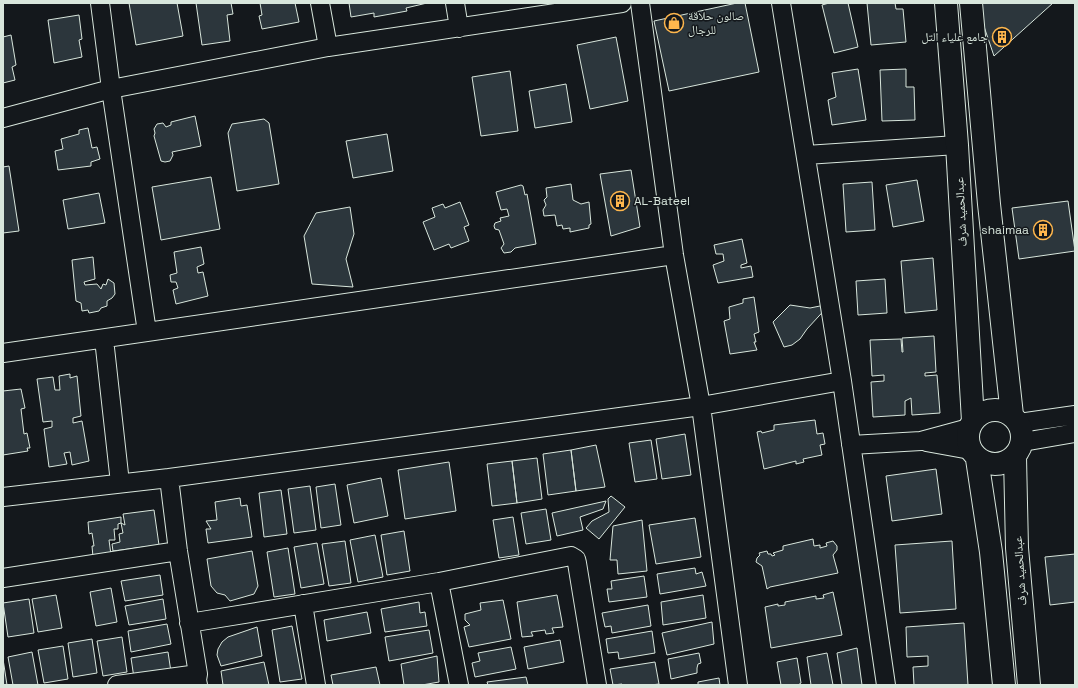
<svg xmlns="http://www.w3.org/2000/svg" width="1078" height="688" font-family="'Space Grotesk','Noto Naskh Arabic',sans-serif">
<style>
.building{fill:#2c363c;stroke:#d8e6dc}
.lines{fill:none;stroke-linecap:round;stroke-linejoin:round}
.minor-casing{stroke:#d8e6dc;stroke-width:20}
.major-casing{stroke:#d8e6dc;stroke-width:24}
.minor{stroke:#14181c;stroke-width:18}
.major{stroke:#14181c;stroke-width:22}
.labels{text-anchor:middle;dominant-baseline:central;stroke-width:3;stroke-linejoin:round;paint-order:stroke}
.poi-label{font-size:12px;fill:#d8e6dc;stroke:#14181c;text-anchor:start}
.street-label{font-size:12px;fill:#d8e6dc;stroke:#14181c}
</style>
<rect width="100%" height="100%" fill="#14181c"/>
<!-- building -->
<path class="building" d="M129,3H177L183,36L136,45Z
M196,3H231L233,14L227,15L230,41L202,45Z
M260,3H295L299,22L262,29L259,16L262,15Z
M349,3H427L406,8L407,11L374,17V13L351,17Z
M737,3H745L759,72L669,91L654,21Z
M829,3H848L858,47L834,53L822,5Z
M867,3H895L896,9H903L906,42L871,45Z
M976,3H1053L994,56Z
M79,15L82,39L79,40L82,57L54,63L48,20Z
M11,35L16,65L12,67L15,80L3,83V37Z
M616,37L628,101L590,109L577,45Z
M858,69L866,120L832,125L828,100L836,97L832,73Z
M906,69V87H914L915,120L882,121L880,70Z
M510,71L518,131L481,136L472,77Z
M566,84L572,122L535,128L529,91Z
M195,116L201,146L172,152L173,155L170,161L165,162L161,161L154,136L155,133L154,129L157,124L163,123L166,127L171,125V122Z
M264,119L269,123L279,184L237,191L228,133L232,124Z
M88,128L92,148L97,147L100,159L91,162V166L58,170L55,151L63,149L61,139L79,134V130Z
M387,134L393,171L353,178L346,141Z
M9,166L19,231L3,233V167Z
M631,170L640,227L611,236L600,174Z
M211,177L220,229L161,240L152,187Z
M917,180L924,221L893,227L886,185Z
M872,182L875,230L846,232L843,184Z
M571,184L573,200L581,204L589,202L591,224L589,225V228L570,232V228L563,229L562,225L557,226L555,215L544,216L543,210L546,205L544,200L547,197L546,188Z
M521,185L523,186L525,195L527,194L536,244L515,248L511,252L504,253L501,248L504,244L499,230L495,229L494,226L495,223L501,221L500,218L509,216L507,209L501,210L496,192Z
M99,193L105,223L68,229L63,200Z
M1068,201L1075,251L1019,259L1012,208Z
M460,202L469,225L464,227L469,241L451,248L449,244L434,250L423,222L435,217L432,208L443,204L445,208Z
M350,207L354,234L346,259L353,287L312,284L304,236L316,213Z
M742,239L747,263L741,265V268L751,266L753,277L718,283L713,265L724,261L723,254H716L714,245Z
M201,247L204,264L197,267L198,273L203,272L208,296L176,304L173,290L178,288L176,282H171L170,275L177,273L174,252Z
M93,257L95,279L84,282L85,285L97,284L101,289L103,284L106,285L108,279L114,283L115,294L112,298L107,301V306L101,308L99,311L89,313L88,310L82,311L81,303L76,301L72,260Z
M933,258L937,310L905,313L901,261Z
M885,279L887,313L858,315L856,281Z
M754,297L759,332L754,334L756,342H754L757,350L730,354L724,321L730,319L729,307L743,303V299Z
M830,304L807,329L800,339L792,345L784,347L773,322L790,305L810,308Z
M934,336L936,372L925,373V376L937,375L940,413L912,415L911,398L905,401V415L873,417L871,382L884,381V375L872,376L870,340L901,339L902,352H903L902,338Z
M70,374V378L77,376L81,416L73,418V423L82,421L89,461L72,465L70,452L64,453L67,464L49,467L44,429L52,427V421L43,422L37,379L53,377L55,390H60L59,376Z
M21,389L25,408L21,409L24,434L27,433L30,448H27L28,451L3,455V391Z
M815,420L817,434L823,433L825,444L820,445L822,455L803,459L804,462L796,464V461L764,469L757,432L761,431L762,433L774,430V425Z
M685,434L691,475L662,479L656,439Z
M651,440L657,479L635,482L629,443Z
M596,445L605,487L576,491L571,450Z
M571,450L576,491L548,495L543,454Z
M537,458L542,499L517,503L512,461Z
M512,461L517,503L492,506L487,464Z
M449,462L456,511L405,519L398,470Z
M936,469L942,514L892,521L886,476Z
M381,478L388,516L354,523L347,485Z
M335,484L341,525L321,528L316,487Z
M310,486L316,530L294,533L288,489Z
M281,490L287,534L264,537L259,493Z
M611,496L625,507L599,539L586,528L592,521L609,512L608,499Z
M240,498L241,506L247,505L252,537L208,543L206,529H211L206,521L217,520L215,502Z
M606,501L603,509L580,517L583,530L557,536L552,513Z
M546,509L551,540L526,544L521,513Z
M154,510L159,545L113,551L112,544L120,542L119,534L123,533L121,523L125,525L123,514Z
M121,517V523L118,524V529H114L115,540H109L111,555L93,557L92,546H94L92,533L89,534L88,522Z
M513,517L519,555L499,558L493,520Z
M695,518L701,557L656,564L649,525Z
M642,520L647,571L618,574L617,560H610L613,526Z
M404,531L410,571L387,575L381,535Z
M375,535L383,577L358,582L350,540Z
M813,539L814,546L820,545V548L827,546L826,543L833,541L837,546V550L833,555L838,573L770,587L767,589L762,566L756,562L757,558L760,555L759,553L767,551L768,554H771L772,556L775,555L773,553L783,550V546Z
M345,541L351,583L329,586L322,544Z
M952,541L956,609L900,613L895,545Z
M317,543L324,584L301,588L294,547Z
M288,548L295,594L274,597L267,552Z
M252,551L258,586L254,594L230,601L225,595L217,593L211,586L207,559Z
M1075,554V602L1050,605L1045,557Z
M695,568L696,574L702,572L706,586L660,594L657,574Z
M160,575L163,595L125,601L121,581Z
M644,576L647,597L609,602L607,589H612L611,581Z
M111,588L117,622L96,626L90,592Z
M833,592L842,635L771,648L765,607L778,604V606L785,605V602L816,596V599L824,598L823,595Z
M56,595L62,628L38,632L32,599Z
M557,595L563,627L552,628L554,633L546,634L545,630L531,632L533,636L522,637L517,602Z
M703,595L706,618L663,625L661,602Z
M29,599L34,633L8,637L3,603Z
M163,599L166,619L129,625L125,606Z
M503,600L511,639L469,647L464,627L470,625L465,620V614L481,610L480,603Z
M419,602L420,613L425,612L427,626L385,632L381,609Z
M648,605L651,626L612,633L611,626L605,627L602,613Z
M367,612L371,633L327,641L324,620Z
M712,622L714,644L667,655L662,633Z
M964,623L968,685H914L913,667L928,666V656L907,657L906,627Z
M167,624L171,644L131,652L128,631Z
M292,626L302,679L280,682L272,630Z
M257,627L262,656L221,666L217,655L218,649L222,642L228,637Z
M429,630L433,653L389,661L385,637Z
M652,631L655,653L619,659L618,652L608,653L606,639Z
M122,637L127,672L103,676L97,641Z
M92,639L97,673L73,677L68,643Z
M560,640L564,662L528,669L524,647Z
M63,646L68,679L44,683L38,650Z
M511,647L516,669L475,677L472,663L480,661L478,653Z
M857,648L862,685H842L837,653Z
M32,652L38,685H13L8,657Z
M168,652L171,672L134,678L131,658Z
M699,653L701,663L698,664L697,668V673L671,679L668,659Z
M827,653L833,685H811L807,657Z
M437,656L439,682L422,685H404L401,664Z
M797,658L801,683L798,685H781L777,662Z
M3,659L7,685H3Z
M264,662L269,685H223L221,671Z
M655,662L659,684L651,685H622V684L613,685L610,669Z
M376,667L380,685H333L331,675Z
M526,677L528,685H488L487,682Z
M719,678L720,685H698V682Z"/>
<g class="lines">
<!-- minor casing -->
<g class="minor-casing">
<path id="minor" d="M100,3L111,89L147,332
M320,3L328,47
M455,3L459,28
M640,3L674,255L701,406L738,685
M781,3L842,381L886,685
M3,118L111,89L328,47L622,3
M806,155L957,145
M104,339L120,483
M3,353L674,255
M1019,423L1075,415
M926,442L970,450
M1023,442L1075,433
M851,445L921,441L969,428
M169,478L178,551L198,674L197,680L198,685
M3,497L169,478L701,406L842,381
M3,578L178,551
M439,582L459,685
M303,604L316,685
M189,623L439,582L571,556L576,559L577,563L597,685
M117,685L198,674"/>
</g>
<!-- major casing -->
<g class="major-casing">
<path id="major" d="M946,3L957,145L973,421
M971,3L989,204L1012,415
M968 437a27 27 0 1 1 54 0a27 27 0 1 1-54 0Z
M1015,457L1017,548L1029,685
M977,459L991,552L1004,685"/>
</g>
<!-- minor -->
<use href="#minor" class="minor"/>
<!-- major -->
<use href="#major" class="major"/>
</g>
<!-- icons -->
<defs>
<g id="shop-ring" transform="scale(1)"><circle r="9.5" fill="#14181c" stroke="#ffb74d" stroke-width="1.5"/><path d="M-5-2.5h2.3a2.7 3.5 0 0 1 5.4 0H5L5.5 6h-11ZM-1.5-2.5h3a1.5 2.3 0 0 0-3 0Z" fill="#ffb74d"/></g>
<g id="building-ring" transform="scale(1)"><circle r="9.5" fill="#14181c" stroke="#ffb74d" stroke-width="1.5"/><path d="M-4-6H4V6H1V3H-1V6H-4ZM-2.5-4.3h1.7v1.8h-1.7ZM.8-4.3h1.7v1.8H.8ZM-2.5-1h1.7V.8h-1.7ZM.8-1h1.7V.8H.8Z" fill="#ffb74d"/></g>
</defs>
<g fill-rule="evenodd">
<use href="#shop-ring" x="674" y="23"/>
<use href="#building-ring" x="1002" y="37"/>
<use href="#building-ring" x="620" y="201"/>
<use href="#building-ring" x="1043" y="230"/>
</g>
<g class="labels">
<!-- poi labels -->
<g class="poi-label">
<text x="688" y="16">صالون حلاقة<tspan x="688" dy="14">للرجال</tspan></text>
<text x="988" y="37" text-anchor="end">جامع علياء التل</text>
<text x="634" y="201">AL-Bateel</text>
<text x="1029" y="230" text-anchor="end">shaimaa</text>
</g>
<!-- street labels -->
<g class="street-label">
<text transform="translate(961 212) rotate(-93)">عبدالحميد شرف</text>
<text transform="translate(1020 571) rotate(-94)">عبدالحميد شرف</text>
</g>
</g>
<!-- border -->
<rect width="1078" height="688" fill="none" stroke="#d8e6dc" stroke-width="8"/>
</svg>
